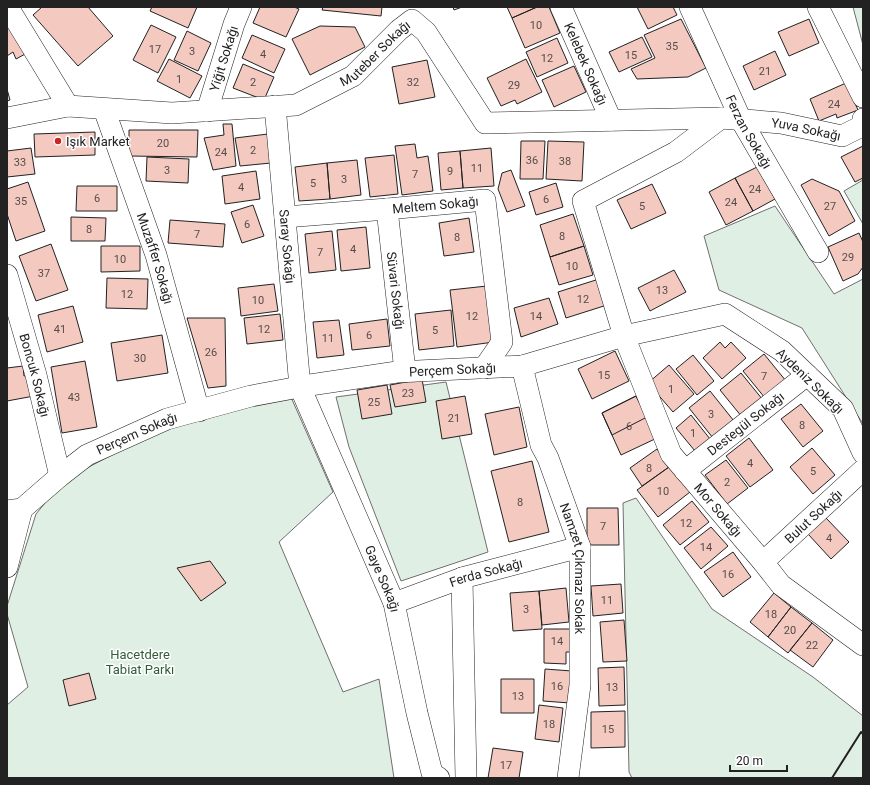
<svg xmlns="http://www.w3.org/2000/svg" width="870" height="785" font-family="Roboto,sans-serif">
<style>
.green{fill:#e0efe3;stroke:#6f6f6f}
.building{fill:#f3c9c0;stroke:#222}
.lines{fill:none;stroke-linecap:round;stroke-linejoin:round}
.minor-casing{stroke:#222;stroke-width:22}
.minor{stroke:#fff;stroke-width:21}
.wall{stroke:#222;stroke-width:2}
.poi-dot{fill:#c62828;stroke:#fff;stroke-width:1.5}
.labels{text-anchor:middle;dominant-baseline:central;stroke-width:3;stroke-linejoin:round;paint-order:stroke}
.number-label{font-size:11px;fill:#564c4a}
.street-label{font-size:13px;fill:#222;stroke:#fff}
.poi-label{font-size:13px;fill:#222;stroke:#fff;text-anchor:start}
.park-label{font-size:13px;fill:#2f5e38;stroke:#fff}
</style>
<rect width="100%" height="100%" fill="#fff"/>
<!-- green -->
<path class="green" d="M853,7H863V45Z
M863,180V224L844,191Z
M775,206L834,294L863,279V424L802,328L719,290L704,236Z
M446,382L488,552L401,581L349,447L336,397Z
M290,395L333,492L279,542L343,692L379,679L394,778H7V705L28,687L7,614V606L36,514L64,480L173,423Z
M636,498L712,609L813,677L863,716V778H632L629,772L623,503Z"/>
<!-- building -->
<path class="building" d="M42,7H88L113,36L78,66L33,15Z
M152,7H197L188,28L150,11Z
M260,7H294L299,9L286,37L253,23Z
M323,7H382L381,16L322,10Z
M453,7H462L454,10Z
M507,7H537L512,18Z
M537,7H549L560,33L525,48L512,18Z
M637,7H673L677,15L648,29Z
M681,19L706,68L688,77L637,79L631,69L655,58L644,35Z
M809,19L819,43L789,56L778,32Z
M7,25L27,53L16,59L13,52L7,56Z
M151,25L176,37L158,73L133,60Z
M320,26L355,27L365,47L310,75L292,39Z
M187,31L211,43L198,71L174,60Z
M252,35L285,49L274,73L242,58Z
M642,37L652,57L619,72L609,52Z
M557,38L568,63L537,77L526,52Z
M775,51L786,75L754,90L743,66Z
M169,59L202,76L190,98L157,81Z
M526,59L542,92L517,104L515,100L501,106L487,78Z
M427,60L435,97L399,104L392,67Z
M243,64L274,77L264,100L233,88Z
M574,66L586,92L554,107L542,80Z
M846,83L858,110L837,118L836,114L819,121L810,99Z
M7,89L10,100L7,101Z
M223,124H232L236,166L213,170L204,138L224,135Z
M129,130H198L197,157L129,156Z
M95,132V155L35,157L34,134Z
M268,134L271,163L240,166L235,138Z
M521,141H545L543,179H520Z
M548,141L584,142L582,181L546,179Z
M415,144L417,158L428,156L433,191L402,195L395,146Z
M863,146V178L855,182L841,157Z
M31,148L35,174L7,177V151Z
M491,148L494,186L463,188L460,151Z
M460,151L463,188L441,190L438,153Z
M394,155L398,194L370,197L365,158Z
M147,157L189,159L188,183L146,181Z
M357,160L361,195L330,199L327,163Z
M327,163L330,199L299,201L295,167Z
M757,167L775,199L753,211L735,178Z
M511,170L525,206L507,212L498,189L502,173Z
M256,171L260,199L225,204L222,176Z
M735,178L753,211L726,225L709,192Z
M812,179L839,191L855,221L829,236L801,185Z
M28,182L45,231L16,241L7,214V189Z
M556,183L563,207L536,215L529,192Z
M652,184L666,213L631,229L617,200Z
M77,186H117V211H76Z
M253,205L264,236L242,243L231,212Z
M573,214L584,246L550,257L540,225Z
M71,217L106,218L105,241H71Z
M469,218L474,252L444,256L439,223Z
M170,220L225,224L223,247L168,243Z
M366,227L370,268L341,271L337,230Z
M332,231L336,270L309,273L305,234Z
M859,233L863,242V267L858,274L843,281L828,247Z
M51,244L68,290L36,301L19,256Z
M101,246H140V271L101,272Z
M584,246L593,275L559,285L550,257Z
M674,270L686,292L650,311L638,288Z
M107,278L148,279L147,309L106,308Z
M599,279L607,305L566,318L558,292Z
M274,284L278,311L241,316L238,288Z
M487,286L494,342L457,347L450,290Z
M549,298L558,324L521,337L514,308Z
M73,306L83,342L47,352L38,315Z
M451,310L454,346L419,350L415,314Z
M280,314L283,340L247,344L244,318Z
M187,318H225L226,386L208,388Z
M387,319L390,346L352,350L349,324Z
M339,320L344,355L317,358L313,322Z
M162,335L168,373L117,381L111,343Z
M720,342L725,348L731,342L746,358L722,379L703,358Z
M615,351L629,381L592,399L578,369Z
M764,354L786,381L765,398L743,371Z
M693,355L714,381L697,395L676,369Z
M85,361L97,427L62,433L51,367Z
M669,365L694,394L673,412L648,383Z
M23,366L24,376L30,375L34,396L7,401V368Z
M741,373L763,400L742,417L720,390Z
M422,379L426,402L395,407L390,385Z
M387,385L392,414L362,419L357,390Z
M710,391L734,421L713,438L689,408Z
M465,396L472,434L442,439L436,401Z
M636,396L657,438L621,455L602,413Z
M636,396L647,417L612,435L602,413Z
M801,404L823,431L803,447L781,419Z
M519,407L527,447L494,455L485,414Z
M691,415L710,439L695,451L676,428Z
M749,438L773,470L750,487L726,456Z
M812,448L835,475L813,494L790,467Z
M657,449L669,467L642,486L630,468Z
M726,460L748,488L727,504L705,475Z
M532,461L549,532L509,542L491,471Z
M669,467L690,492L658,517L637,490Z
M692,501L709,522L680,545L663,525Z
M587,508H618L619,545H587Z
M826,518L849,542L831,559L808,534Z
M711,527L728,546L701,569L684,548Z
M733,552L751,577L723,597L704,572Z
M210,561L226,583L201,601L177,568Z
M621,584L623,613L593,616L591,586Z
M566,588L569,622L542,625L539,591Z
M539,591L542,629L513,631L510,593Z
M774,593L791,607L768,637L750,622Z
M791,607L812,623L788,653L768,637Z
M624,620L627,661L603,662L600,622Z
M812,623L833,640L813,667L790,650Z
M544,629H571V652H566V664L544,663Z
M624,667L625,705L599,706L598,668Z
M545,669L572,671L570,703L543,701Z
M89,673L96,699L69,706L63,680Z
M501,679H534V713H501Z
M539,705L563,708L559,742L535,739Z
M625,711V747L591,748V712Z
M493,748L523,752L519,778H488Z"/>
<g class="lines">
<!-- minor casing -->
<g class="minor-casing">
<g id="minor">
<path d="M11,7L9,9L68,106"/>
<path id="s1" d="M561,7L611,120"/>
<path id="s2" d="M690,7L741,120L818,252"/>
<path d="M818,7L863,97"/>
<path id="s3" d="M275,106L300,387L394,603L417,713L432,773L439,778"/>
<path id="s4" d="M104,109L156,255L199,411"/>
<path id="s5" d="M207,111L234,24L241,7"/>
<path id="s6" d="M7,118L68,106L172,113L296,105L353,76L399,30L412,20L426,32L485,123L721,118L781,123L842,136L862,126L863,119"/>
<path id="s7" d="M387,209L405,371"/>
<path id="s8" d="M285,217L387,209L485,200L502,342L484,368"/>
<path id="s9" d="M7,275L36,375L60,476"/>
<path id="s10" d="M522,366L541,445L548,458L580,547V685L568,778"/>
<path id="s11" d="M863,453L843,409L782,351L725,314L624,336L671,454L763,562L781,585L863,645"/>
<path id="s12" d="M685,471L807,375"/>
<path id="s13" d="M7,511L22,509L60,476L87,455L167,419L251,396L310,385L397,372L522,366L624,336L583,201L676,152L721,118"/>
<path id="s14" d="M763,562L863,470"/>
<path d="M7,567L22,509"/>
<path d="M462,578L466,778"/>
<path id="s15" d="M394,603L462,578L580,547"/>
</g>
</g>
<!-- minor -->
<use href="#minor" class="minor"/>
<!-- wall -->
<path class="wall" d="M832,778L861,732L863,734"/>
</g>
<!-- markers -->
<circle class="poi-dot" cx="58" cy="141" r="4"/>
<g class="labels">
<!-- number labels -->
<g class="number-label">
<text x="536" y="25">10</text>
<text x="672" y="46">35</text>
<text x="155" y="49">17</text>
<text x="192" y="51">3</text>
<text x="263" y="54">4</text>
<text x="631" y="55">15</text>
<text x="547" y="58">12</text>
<text x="765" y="71">21</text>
<text x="179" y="79">1</text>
<text x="253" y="82">2</text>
<text x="413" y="82">32</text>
<text x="514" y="85">29</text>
<text x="834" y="104">24</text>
<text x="163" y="143">20</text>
<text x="253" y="150">2</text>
<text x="221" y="152">24</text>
<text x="532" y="160">36</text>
<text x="565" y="161">38</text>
<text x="20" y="162">33</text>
<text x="477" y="168">11</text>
<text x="167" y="170">3</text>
<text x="450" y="171">9</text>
<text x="415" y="174">7</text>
<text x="344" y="179">3</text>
<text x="313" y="183">5</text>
<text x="241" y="187">4</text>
<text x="755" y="189">24</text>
<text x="97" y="198">6</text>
<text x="546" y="199">6</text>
<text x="21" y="201">35</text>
<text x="731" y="202">24</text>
<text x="642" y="206">5</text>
<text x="830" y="206">27</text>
<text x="247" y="224">6</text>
<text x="89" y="229">8</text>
<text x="197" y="234">7</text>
<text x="562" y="236">8</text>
<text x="457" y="237">8</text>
<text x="353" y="249">4</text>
<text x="320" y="252">7</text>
<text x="848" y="257">29</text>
<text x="120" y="259">10</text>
<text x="572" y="266">10</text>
<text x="44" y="273">37</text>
<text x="662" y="290">13</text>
<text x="127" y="294">12</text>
<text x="583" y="299">12</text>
<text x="258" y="300">10</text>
<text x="472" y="316">12</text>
<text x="536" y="316">14</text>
<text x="60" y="329">41</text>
<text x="264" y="329">12</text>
<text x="435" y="330">5</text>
<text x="369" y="335">6</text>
<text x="328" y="338">11</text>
<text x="211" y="352">26</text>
<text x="140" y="358">30</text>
<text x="604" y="375">15</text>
<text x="764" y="376">7</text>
<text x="671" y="389">1</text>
<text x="408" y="393">23</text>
<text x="74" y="397">43</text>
<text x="374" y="402">25</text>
<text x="711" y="414">3</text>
<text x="454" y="418">21</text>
<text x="802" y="425">8</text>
<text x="629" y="426">6</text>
<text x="693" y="433">1</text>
<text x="750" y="463">4</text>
<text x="649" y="468">8</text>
<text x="813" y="471">5</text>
<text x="727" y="482">2</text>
<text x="663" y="491">10</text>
<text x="520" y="502">8</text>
<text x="686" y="523">12</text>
<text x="603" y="526">7</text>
<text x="829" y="538">4</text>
<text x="706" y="547">14</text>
<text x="728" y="574">16</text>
<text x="607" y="600">11</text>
<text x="526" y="609">3</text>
<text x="771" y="614">18</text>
<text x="790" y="630">20</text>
<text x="557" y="641">14</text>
<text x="812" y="645">22</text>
<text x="557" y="686">16</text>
<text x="612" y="687">13</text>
<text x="518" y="696">13</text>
<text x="549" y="724">18</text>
<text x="608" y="729">15</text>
<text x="506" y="765">17</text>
</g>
<!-- street labels -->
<g class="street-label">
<text stroke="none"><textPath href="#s6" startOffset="386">Muteber Sokağı</textPath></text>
<text stroke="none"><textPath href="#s5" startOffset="55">Yiğit Sokağı</textPath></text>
<text stroke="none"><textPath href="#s1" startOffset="62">Kelebek Sokağı</textPath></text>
<text stroke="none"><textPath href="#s6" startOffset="885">Yuva Sokağı</textPath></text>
<text stroke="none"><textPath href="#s2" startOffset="138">Ferzan Sokağı</textPath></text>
<text stroke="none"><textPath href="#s8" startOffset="151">Meltem Sokağı</textPath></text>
<text stroke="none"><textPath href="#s3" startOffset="141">Saray Sokağı</textPath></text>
<text stroke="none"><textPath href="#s4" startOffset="158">Muzaffer Sokağı</textPath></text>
<text stroke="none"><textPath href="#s7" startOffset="82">Süvari Sokağı</textPath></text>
<text stroke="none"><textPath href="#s13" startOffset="478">Perçem Sokağı</textPath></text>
<text stroke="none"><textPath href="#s9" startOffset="104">Boncuk Sokağı</textPath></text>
<text transform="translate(810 381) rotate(44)">Aydeniz Sokağı</text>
<text stroke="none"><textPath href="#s12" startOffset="77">Destegül Sokağı</textPath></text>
<text stroke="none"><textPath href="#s13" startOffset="154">Perçem Sokağı</textPath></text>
<text stroke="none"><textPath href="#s11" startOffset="504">Mor Sokağı</textPath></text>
<text stroke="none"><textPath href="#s14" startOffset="68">Bulut Sokağı</textPath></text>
<text stroke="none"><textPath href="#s10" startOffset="211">Namzet Çıkmazı Sokak</textPath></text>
<text stroke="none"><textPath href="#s15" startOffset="97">Ferda Sokağı</textPath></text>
<text stroke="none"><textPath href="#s3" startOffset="491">Gaye Sokağı</textPath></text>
</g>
<!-- poi labels -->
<g class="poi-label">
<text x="66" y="141">Işık Market</text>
</g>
<!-- park labels -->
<g class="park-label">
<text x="140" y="654">Hacetdere<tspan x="140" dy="15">Tabiat Parkı</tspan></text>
</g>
</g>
<!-- border -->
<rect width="870" height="785" fill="none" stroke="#222222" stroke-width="16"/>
<!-- scale -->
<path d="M730 765v6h57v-6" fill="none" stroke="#222222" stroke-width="2"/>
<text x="736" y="765" font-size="12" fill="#222222" stroke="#ffffff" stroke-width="3" paint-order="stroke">20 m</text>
</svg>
